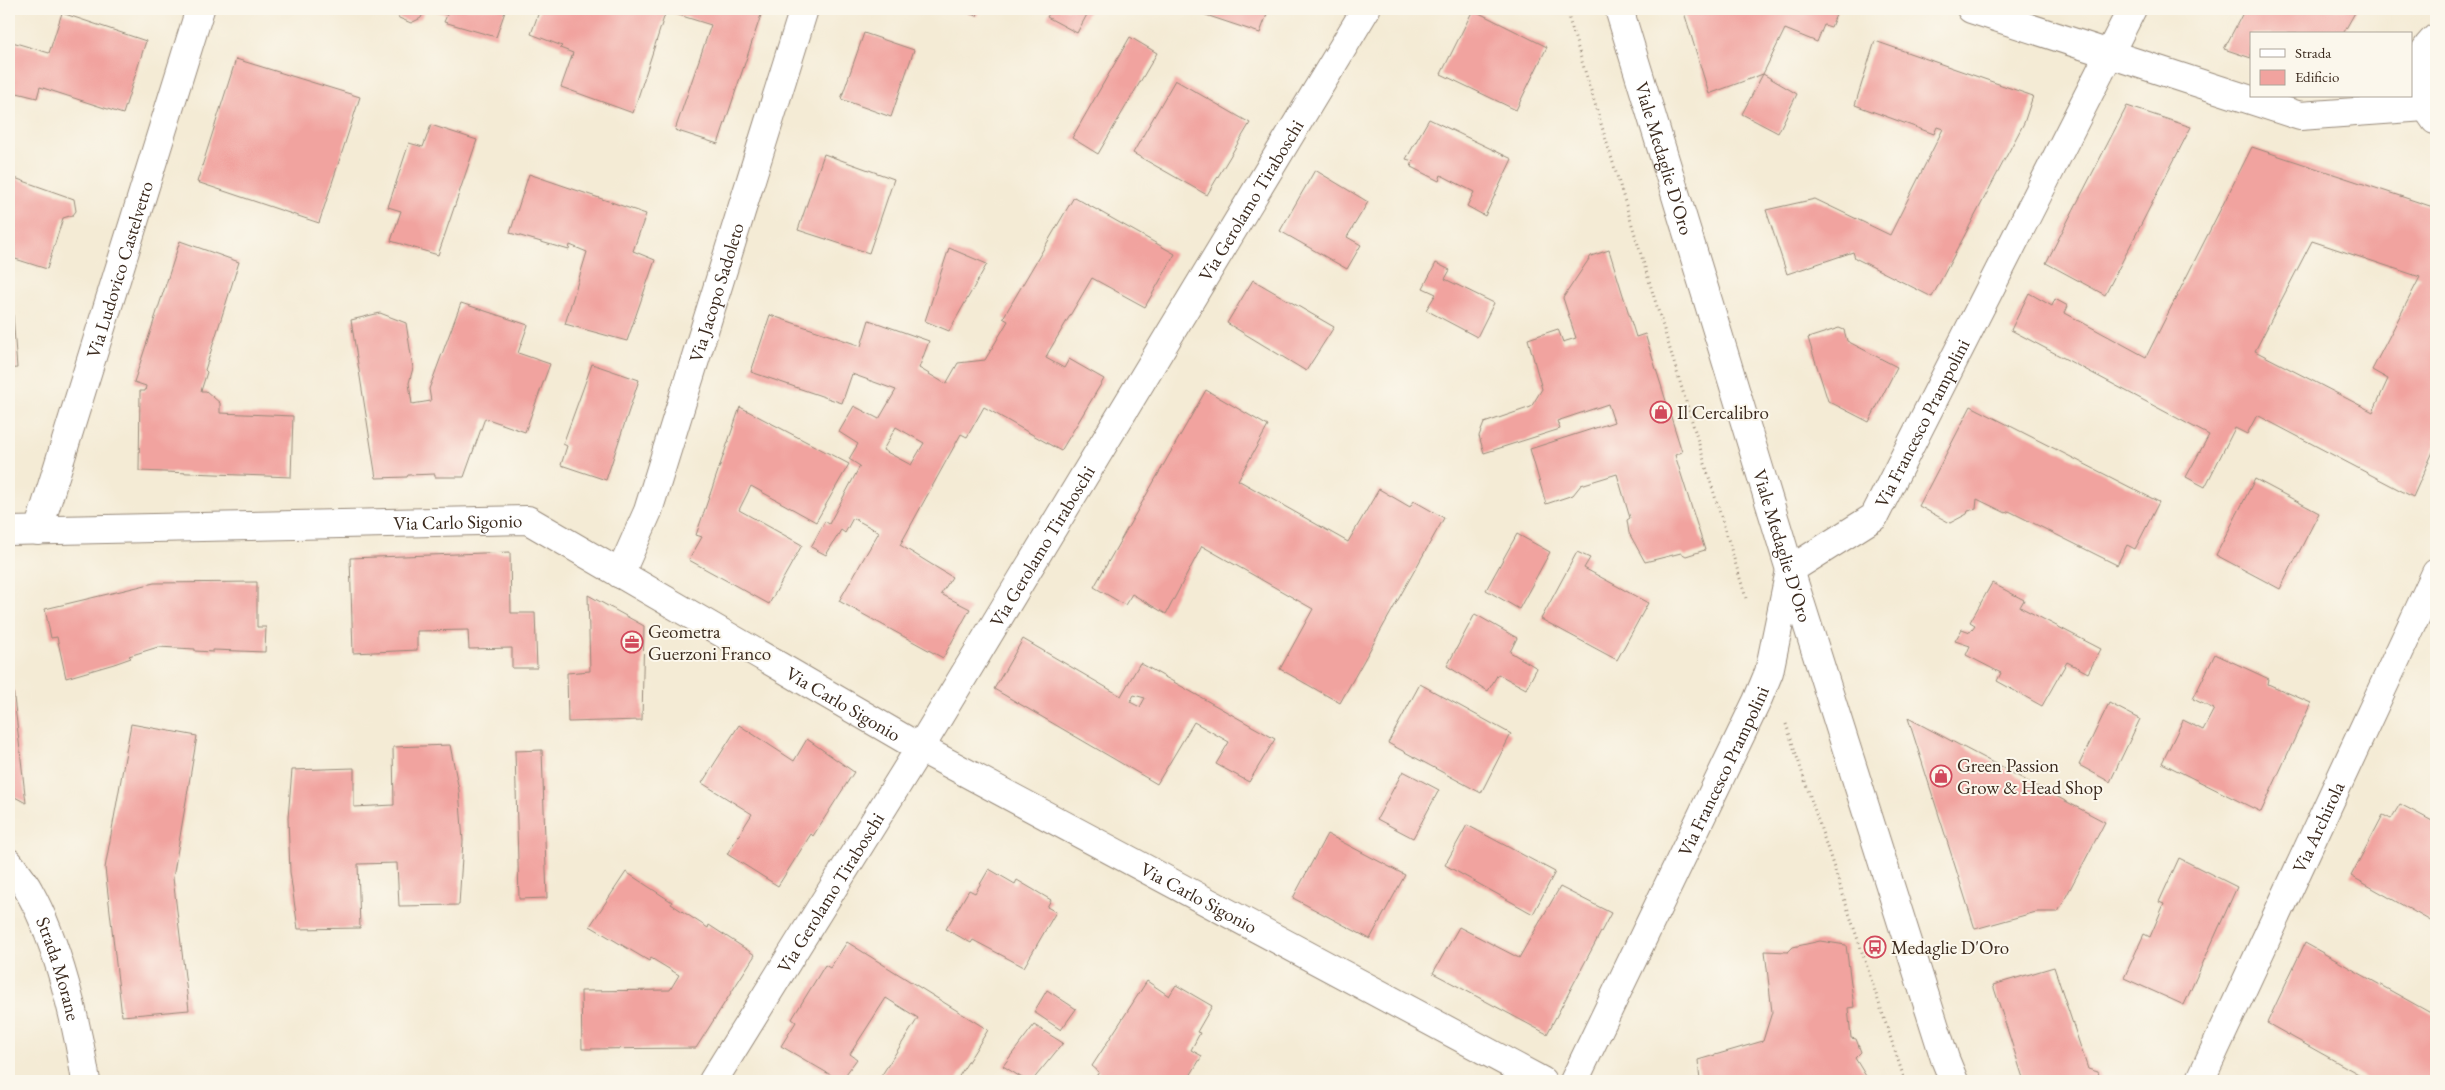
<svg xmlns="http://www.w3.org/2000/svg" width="2445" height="1090" font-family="'EB Garamond',serif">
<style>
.building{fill:#f1a39f;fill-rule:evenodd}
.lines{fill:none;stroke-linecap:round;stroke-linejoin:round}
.minor-casing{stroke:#988a7a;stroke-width:30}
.path{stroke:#988a7a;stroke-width:3;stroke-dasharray:1 4;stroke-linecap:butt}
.minor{stroke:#fff;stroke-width:28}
.labels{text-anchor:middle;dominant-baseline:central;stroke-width:4;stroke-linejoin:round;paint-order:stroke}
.street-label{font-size:19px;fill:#3b2a1e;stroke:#fbf7ec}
.poi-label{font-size:19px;fill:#3b2a1e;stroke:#fbf7ec;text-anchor:start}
</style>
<rect width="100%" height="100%" fill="#fbf7ec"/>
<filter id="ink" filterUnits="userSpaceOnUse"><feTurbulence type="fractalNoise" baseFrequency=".02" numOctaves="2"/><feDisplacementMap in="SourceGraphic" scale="10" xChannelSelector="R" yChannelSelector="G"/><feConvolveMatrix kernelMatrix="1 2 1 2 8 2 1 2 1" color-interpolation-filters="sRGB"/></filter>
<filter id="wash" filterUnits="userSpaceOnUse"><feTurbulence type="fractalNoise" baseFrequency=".0096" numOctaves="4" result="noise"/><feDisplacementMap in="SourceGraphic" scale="20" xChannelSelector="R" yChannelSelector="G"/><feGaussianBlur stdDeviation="1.12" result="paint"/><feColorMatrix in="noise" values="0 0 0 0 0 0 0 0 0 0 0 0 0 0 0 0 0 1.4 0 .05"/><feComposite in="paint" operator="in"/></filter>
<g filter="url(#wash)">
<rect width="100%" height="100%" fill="#f4ebd5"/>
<g id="blocks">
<!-- building -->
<path class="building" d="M394,9H425L421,18L411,23L399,18Z
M430,9H506L496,37L444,22L447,15Z
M540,9H763L718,144L675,130L711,25L666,11L633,113L561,87L573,53L560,48L562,46L531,34Z
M955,9H979L977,16Z
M1052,9H1090L1077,33L1047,17Z
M1188,9H1269L1260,33Z
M1683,9L1838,10L1831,27L1824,25L1817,42L1785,29L1763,74L1797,94L1778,133L1742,114L1763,74L1709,94Z
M2245,9H2357L2343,34H2251V58L2224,49Z
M1473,10L1547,47L1516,110L1441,74Z
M62,13L146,41L123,114L40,87L37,98L9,91V41L49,53Z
M864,33L914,50L891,117L841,99Z
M1130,37L1157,53L1098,154L1072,138Z
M1875,41L2033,96L2024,123L1932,297L1855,258L1853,252L1787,274L1766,210L1815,199L1890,235L1943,129L1937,127L1934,134L1855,105Z
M236,59L360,97L319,223L197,182Z
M1175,80L1250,123L1207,195L1133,153Z
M2127,106L2191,127L2105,295L2046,263Z
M1429,119L1512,159L1485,216L1467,206L1474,192L1441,175L1439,181L1411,167L1413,161L1406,159Z
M431,125L477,140L438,255L391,241L401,211L388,207L409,143L423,147Z
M2252,147L2436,208L2433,220L2436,222V445L2413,497L2257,415L2247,434L2235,428L2205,487L2186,477L2209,435L2011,330L2029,293L2052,306L2055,299L2068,306L2065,313L2146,357ZM2312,241L2420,277L2372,370L2388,379L2373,412L2255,351Z
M824,154L894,179L869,253L798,230Z
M1315,170L1368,202L1347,237L1361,245L1347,269L1280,231Z
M529,174L646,214L633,251L655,260L627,341L565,324L587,252L570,245L569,250L510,233Z
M9,176L74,199L76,211L73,215L63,218L47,269L9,257Z
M1074,197L1175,254L1145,307L1092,278L1048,353L1046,358L1064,368L1069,359L1104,379L1061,451L984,407L967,437L961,434L900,545L952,577L941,594L970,609L943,658L839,601L879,532L853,518L845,533L841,530L826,555L811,547L825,521L829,524L860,466L849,459L858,444L839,432L854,406L879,419L896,390L852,374L842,403L751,372L770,315L861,346L869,320L929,341L919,368L946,384L958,363L985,360L1008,321L1003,318ZM896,427L924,443L911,465L883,450Z
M180,241L239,262L205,370L207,372L201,391H206L220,403V413L293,416L291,477L139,471L140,391H145L146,386L134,382Z
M949,248L987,264L949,331L925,321Z
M1609,250L1636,337L1645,334L1682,452L1675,455L1705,550L1686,556L1681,553L1645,562L1629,533L1627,520L1630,518L1617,474L1581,485L1573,495L1546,504L1530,449L1614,422L1608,404L1557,421L1560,429L1484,453L1479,436L1484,423L1531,407L1542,389L1528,339L1558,329L1563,342L1576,338L1563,298L1591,256Z
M1436,263L1450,270L1445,279L1494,303L1477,337L1426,310L1436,294L1423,288Z
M1253,280L1334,327L1306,371L1227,323Z
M461,303L528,325L518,353L550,364L525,432L485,418L464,477H435V474L408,475L407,477L376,478L351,320L380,313L406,323L413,368L409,383L412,404L431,401L429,389Z
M13,315L17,368L9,369V316Z
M1839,328L1844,330L1847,341L1897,367L1869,422L1828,401L1808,338Z
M592,364L639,380L606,480L561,465L567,446L563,444Z
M1206,390L1268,426L1238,480L1348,542L1379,489L1410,507L1414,501L1444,518L1340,703L1280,669L1313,609L1202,546L1166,614L1132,594L1125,605L1094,587Z
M1971,406L2159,502L2135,549L2127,545L2117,565L2009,511L2006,513L1977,499L1976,509L1968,511L1967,514L1950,523L1919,506Z
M740,407L849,464L816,522L751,486L739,510L802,545L769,604L689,560L702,537L696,535Z
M2255,479L2319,513L2280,589L2216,555Z
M1517,534L1550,552L1519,609L1486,590Z
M510,552L511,613H535L537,668H512V648L469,649L468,630L417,631V650L353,653L350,558Z
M1577,552L1590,558L1584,568L1648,603L1617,660L1541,619Z
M257,582V627H266L265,652L213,650V652L195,651V649L158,647L129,656L131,658L114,664L66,678L57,637L51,638L45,609L154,583Z
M1992,583L2024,600L2020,607L2101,649L2088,673L2067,662L2042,706L1997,681L2001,673L1966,655L1970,646L1955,641L1962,629L1970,632L1975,625L1970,622Z
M588,595L644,626L642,720L568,722L567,673L590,671Z
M1475,614L1517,638L1510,652L1537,668L1526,689L1498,674L1488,691L1447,666Z
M1023,639L1121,696L1140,663L1275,739L1249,782L1216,764L1229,742L1194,722L1157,784L994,689ZM1134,695L1145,698L1140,707L1130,702Z
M2215,654L2269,679L2268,684L2311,703L2261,812L2162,763L2183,720L2203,730L2214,709L2193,699Z
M10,663L12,680L26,803L9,794Z
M1420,684L1511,734L1481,793L1388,743Z
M2109,703L2140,719L2110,782L2079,765Z
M1908,718L2105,822L2058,912H2036L1975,929Z
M131,724L197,736L173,878L189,1010L122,1016L105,868Z
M739,725L794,761L807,739L854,772L813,836L811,834L778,886L727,854L752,814L702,783Z
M450,745L459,790L463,841L459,905L399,906L397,863L358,864L360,928L298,929L290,872L288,818L292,770L354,768V807L394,805L393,747Z
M542,750L547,898L519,899L515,751Z
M1403,771L1439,790L1413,838L1377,819Z
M2400,804L2436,823V924L2351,876L2383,815L2391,819Z
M1467,825L1555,872L1533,914L1445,865Z
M1327,834L1405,875L1370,939L1293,898Z
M2179,858L2237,887L2184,1005L2124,978L2144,934L2150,937L2164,904L2159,902Z
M989,869L1015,884L1017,880L1051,900L1047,907L1056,912L1024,967L973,940L971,943L946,929L969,890L975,893Z
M626,872L672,902L671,904L708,928L709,925L755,955L696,1048L582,1049L581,991L670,990L679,975L651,958L649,961L590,926Z
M1560,887L1611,913L1547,1034L1433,973L1459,927L1519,958Z
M1820,941L1846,945L1854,1007L1848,1008L1851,1038L1856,1039L1861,1052L1855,1058L1869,1081H1700L1698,1060L1763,1041L1772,1012L1765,951L1788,952L1793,947Z
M847,942L988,1030L956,1081H878L918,1018L886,998L850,1054L857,1059L841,1081L781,1046L796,1022L792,1019L825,965L830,968Z
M2305,943L2436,1016V1081H2371L2267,1023Z
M2054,967L2088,1069L2098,1072L2101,1081H2024L1993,985Z
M1147,981L1169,996L1176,985L1212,1006L1197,1032L1200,1033L1191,1050L1202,1056L1187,1081H1093L1099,1072L1092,1066Z
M1047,990L1076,1009L1061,1030L1034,1012Z
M1034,1025L1063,1043L1032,1081H1027L1003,1066Z"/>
</g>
</g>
<g filter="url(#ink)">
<use href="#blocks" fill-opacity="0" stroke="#988a7a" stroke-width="1"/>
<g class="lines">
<!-- minor casing -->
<g class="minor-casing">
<g id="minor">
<path id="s1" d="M1619,9L1790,570L1945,1059L1954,1081"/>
<path d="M1971,9L2300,116L2425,107"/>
<path d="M2435,120C2417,96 2410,60 2436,38"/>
<path id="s2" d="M9,531L528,520L920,748L1542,1081"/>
<path id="s3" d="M38,531L200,9"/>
<path id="s4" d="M620,574L648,511L804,9"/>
<path id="s5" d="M9,863C16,872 24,881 29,891C58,943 77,1023 86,1081"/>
<path id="s6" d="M713,1081L920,748L1366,9"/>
<path id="s7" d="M1574,1081L1757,701L1769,672L1790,570L1874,517L2132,9"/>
<path id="s8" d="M2200,1081L2436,573"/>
</g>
</g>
<!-- path -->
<path class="path" d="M1566,9L1746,598
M1786,724L1905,1081"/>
<!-- minor -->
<use href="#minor" class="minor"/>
</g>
</g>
<!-- icons -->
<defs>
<g id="shop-ring" transform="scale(1.125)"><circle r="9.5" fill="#fbf7ec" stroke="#d1495b" stroke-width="1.5"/><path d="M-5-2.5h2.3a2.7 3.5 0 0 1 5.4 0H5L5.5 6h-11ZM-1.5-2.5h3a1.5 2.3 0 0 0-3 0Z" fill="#d1495b"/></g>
<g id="office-ring" transform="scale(1.125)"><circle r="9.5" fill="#fbf7ec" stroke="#d1495b" stroke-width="1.5"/><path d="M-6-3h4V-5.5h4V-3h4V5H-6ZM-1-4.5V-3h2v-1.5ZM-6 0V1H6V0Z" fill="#d1495b"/></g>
<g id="bus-ring" transform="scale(1.125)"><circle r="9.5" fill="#fbf7ec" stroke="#d1495b" stroke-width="1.5"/><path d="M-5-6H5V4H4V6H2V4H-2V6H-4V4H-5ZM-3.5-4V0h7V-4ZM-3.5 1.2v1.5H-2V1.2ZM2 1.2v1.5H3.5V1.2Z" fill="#d1495b"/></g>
</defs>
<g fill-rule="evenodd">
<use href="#shop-ring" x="1661" y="412"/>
<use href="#office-ring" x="632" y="642"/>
<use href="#shop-ring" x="1941" y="776"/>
<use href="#bus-ring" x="1875" y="947"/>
</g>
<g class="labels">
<!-- street labels -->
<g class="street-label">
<text stroke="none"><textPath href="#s1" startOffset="156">Viale Medaglie D'Oro</textPath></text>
<text stroke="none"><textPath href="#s6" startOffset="1032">Via Gerolamo Tiraboschi</textPath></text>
<text stroke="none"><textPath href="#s3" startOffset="274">Via Ludovico Castelvetro</textPath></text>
<text stroke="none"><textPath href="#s4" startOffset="298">Via Jacopo Sadoleto</textPath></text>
<text stroke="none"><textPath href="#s7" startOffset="762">Via Francesco Prampolini</textPath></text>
<text stroke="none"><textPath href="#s2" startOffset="449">Via Carlo Sigonio</textPath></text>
<text stroke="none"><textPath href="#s6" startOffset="628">Via Gerolamo Tiraboschi</textPath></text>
<text stroke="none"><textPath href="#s1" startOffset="561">Viale Medaglie D'Oro</textPath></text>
<text stroke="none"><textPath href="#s2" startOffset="884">Via Carlo Sigonio</textPath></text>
<text stroke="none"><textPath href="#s7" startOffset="344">Via Francesco Prampolini</textPath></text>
<text stroke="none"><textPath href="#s8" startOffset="280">Via Archirola</textPath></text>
<text stroke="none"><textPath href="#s6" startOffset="222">Via Gerolamo Tiraboschi</textPath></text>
<text stroke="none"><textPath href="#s2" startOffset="1289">Via Carlo Sigonio</textPath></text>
<text stroke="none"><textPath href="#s5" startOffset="118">Strada Morane</textPath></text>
</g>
<!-- poi labels -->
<g class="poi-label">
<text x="1677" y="412">Il Cercalibro</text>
<text x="648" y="631">Geometra<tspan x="648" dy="22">Guerzoni Franco</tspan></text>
<text x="1957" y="765">Green Passion<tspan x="1957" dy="22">Grow &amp; Head Shop</tspan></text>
<text x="1891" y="947">Medaglie D'Oro</text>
</g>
</g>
<!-- margin -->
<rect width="2445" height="1090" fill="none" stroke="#fbf7ec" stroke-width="30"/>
<!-- legend -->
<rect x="2250" y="32" width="162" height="65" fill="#fbf7ec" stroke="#aea59a"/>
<rect x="2260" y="49" width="25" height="8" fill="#ffffff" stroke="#aea59a"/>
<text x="2295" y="58" font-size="15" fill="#3b2a1e">Strada</text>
<rect x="2260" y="70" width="25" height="15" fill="#f1a39f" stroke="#aea59a"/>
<text x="2295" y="82" font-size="15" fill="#3b2a1e">Edificio</text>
</svg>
